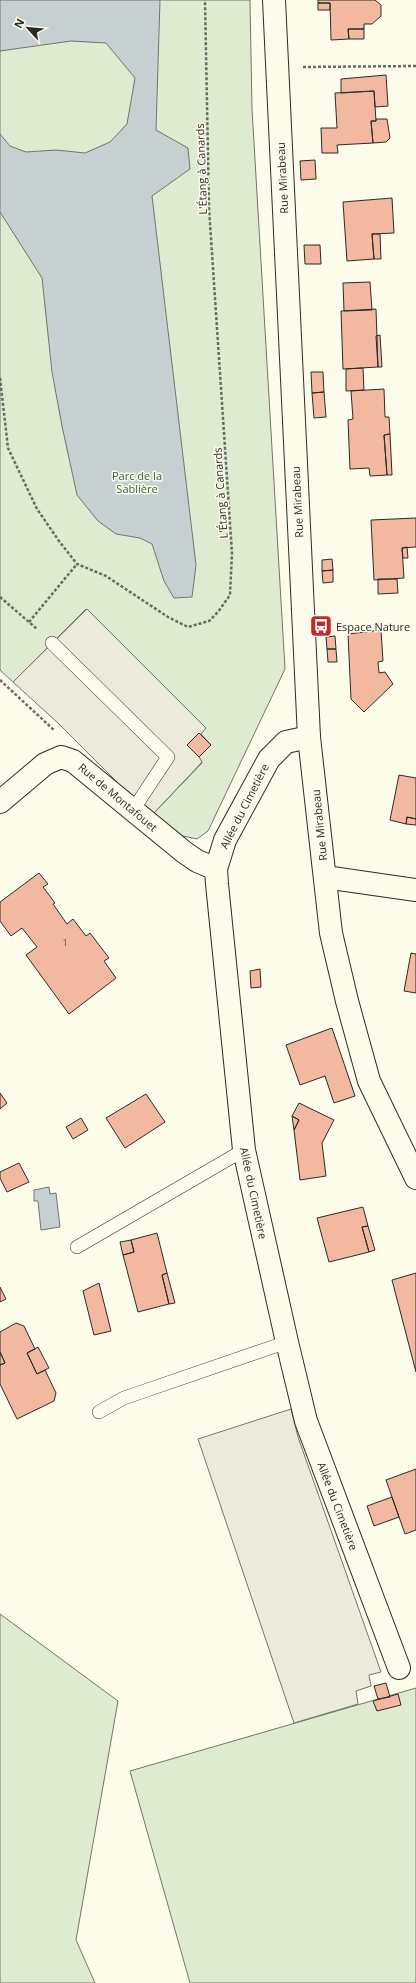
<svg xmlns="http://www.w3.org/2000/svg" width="416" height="1983" font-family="'Open Sans',sans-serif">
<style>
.green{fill:#deebd1;stroke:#74746e}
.parking{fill:#eceadb;stroke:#74746e}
.water{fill:#c7d0d0;stroke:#74746e}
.building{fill:#f2b8a0;stroke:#2b2b2b}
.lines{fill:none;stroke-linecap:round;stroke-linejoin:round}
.lane-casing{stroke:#2b2b2b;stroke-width:14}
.street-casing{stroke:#2b2b2b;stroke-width:24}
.primary-casing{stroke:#2b2b2b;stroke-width:24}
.path{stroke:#6a6964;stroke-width:2.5;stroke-dasharray:3 2;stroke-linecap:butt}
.lane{stroke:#fdfbea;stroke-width:13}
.street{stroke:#fdfbea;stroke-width:22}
.primary{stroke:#fdfbea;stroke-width:22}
.labels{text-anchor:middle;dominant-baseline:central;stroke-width:3;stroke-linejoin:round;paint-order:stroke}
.number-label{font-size:9px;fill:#5d4e48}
.street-label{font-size:11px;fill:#2b2b2b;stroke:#fdfbea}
.park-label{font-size:11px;fill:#34623c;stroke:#fdfbea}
.poi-label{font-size:11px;fill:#2b2b2b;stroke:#fdfbea;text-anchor:start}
</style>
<rect width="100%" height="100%" fill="#fdfbea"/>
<!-- green -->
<path class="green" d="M0,0H250L252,109L285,669L208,831L197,839L183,836L153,814L202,763L199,757L201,734L86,609L13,682L0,670Z
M0,1614L118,1701L76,1940L95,1983H0Z
M416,1688V1983H190L130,1771Z"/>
<!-- parking -->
<path class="parking" d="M87,609L206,728L201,734L211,745L199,757L202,762L153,814L127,792L59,724L13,682Z
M291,1409L298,1437L381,1672L369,1675L371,1686L356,1691L358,1704L294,1723L198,1439Z"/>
<!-- water -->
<path class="water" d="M0,0H160L156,130L188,148L190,169L152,196L196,565L192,597L174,598L164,581L152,544L140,538L116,534L98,521L77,495L62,426L52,372L42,278L0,212V134L10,146L26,152L56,150L85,153L110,142L127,124L135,78L106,43L71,41L0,51Z
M49,1187L50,1194L56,1193L60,1227L41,1230L38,1201H34V1190Z"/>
<!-- building -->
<path class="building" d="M318,0H375L381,5V16L372,24H364V29H348L349,39L331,40L330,3H318Z
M318,3H330V10H318Z
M348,29H364V39H349Z
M386,75L388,106L375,107L374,91L341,93V79Z
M374,91L376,121H371L373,143L337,145L338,153H322L321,128H337L335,93Z
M376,119H387L390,138L386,142L373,143L371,121H376Z
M315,160L316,179L301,180L300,161Z
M392,198L394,233L372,234L374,259L347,261L343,202Z
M372,234H380L381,259H374Z
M304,245H320L321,264H305Z
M370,282L372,310L344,311L343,283Z
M376,309L378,367L343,369L341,311Z
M380,335L382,367H378L376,336Z
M363,368L364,390L346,391V369Z
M311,372H323L324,392L312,393Z
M384,389L385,417H389L390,434L384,435L387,475L370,476L369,468L350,469L348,420L353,419L351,391Z
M324,392L326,417L314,418L312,393Z
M390,434L392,475H387L384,435Z
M416,518V547L402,548L404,578L374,580L371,520Z
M407,547L408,558H403L402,548Z
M332,559L333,570L322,571V560Z
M333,570V582L323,583L322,571Z
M378,579H397L398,593L378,594Z
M381,630L383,661L378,662L379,673L385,672L393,684L364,712L351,699L348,634Z
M335,636L336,649H327L326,637Z
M327,649H336L337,662H328Z
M199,733L211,745L199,757L187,745Z
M399,775L416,778V819L407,817L406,824L390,820Z
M407,817L416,819V825L406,824Z
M39,873L48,884L43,887L55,903L53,904L67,924L73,919L86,936L90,933L109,958L104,961L116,978L69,1014L26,955L37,947L22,928L11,936L0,921V902Z
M411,953L416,954V993L404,991Z
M260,969L261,987L251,988L250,971Z
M332,1028L355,1096L334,1103L325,1076L300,1085L286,1045Z
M0,1093L7,1103L0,1109Z
M146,1094L165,1122L125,1148L106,1118Z
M299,1103L334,1120L322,1143L326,1176L300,1180L294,1130L299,1120L292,1116Z
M292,1116L299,1120L294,1130Z
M81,1118L88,1130L73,1139L66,1127Z
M19,1163L29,1182L7,1192L0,1178V1172Z
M363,1207L368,1226L362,1227L369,1252L329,1262L317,1218Z
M368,1226L375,1250L369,1252L362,1227Z
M157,1233L167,1273L162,1275L169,1304L138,1312L123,1255L134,1252L131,1240Z
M131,1240L134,1252L123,1255L120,1242Z
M167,1273L175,1303L169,1304L162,1275Z
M416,1273V1372L392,1280Z
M99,1283L111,1331L94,1335L83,1291Z
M0,1287L6,1299L0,1302Z
M16,1323L24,1326L35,1349L27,1353L37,1374L45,1370L56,1393L54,1401L17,1419L0,1384V1365L5,1363L0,1352V1332Z
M38,1347L49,1368L37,1374L27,1353Z
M0,1352L5,1363L0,1365Z
M416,1469V1530L405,1534L386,1480Z
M392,1497L399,1517L374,1526L367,1506Z
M386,1683L390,1697L378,1699L374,1686Z
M398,1694L401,1705L377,1711L373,1701Z"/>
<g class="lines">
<!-- lane casing -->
<g class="lane-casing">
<path id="lane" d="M52,643L168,757L133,810
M77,1247L244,1150
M99,1412L124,1398L287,1342"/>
</g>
<!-- street casing -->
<g class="street-casing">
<path id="street" d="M309,737L286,742L269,759L225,840L216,869L217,884L244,1150L287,1342L306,1421L399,1668
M0,802L45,764L61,757L73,761L184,852L197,861L216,869
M325,877L416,890"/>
</g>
<!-- primary casing -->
<g class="primary-casing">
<path id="primary" d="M274,0L309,737L324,871L331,933L347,1001L369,1081L416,1178"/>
</g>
<!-- path -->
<path class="path" d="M303,67L416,66
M0,378L8,448L37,509L59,541L77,564L106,576L168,617L188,627L209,621L218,612L230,595L232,553L209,208L205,0
M0,597L37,629
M29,622L77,564
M0,680L55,731"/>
<!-- lane -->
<use href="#lane" class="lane"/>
<!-- street -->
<use href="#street" class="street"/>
<!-- primary -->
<use href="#primary" class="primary"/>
</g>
<!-- icons -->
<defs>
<g id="bus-square" transform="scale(1.15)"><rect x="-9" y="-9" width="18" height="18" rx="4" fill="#c62828" stroke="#fdfbea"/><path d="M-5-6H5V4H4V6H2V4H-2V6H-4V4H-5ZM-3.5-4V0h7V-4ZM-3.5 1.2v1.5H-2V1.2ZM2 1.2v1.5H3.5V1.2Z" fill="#fff"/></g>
</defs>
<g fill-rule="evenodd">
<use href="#bus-square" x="321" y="626"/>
</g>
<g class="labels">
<!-- number labels -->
<g class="number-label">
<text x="65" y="942">1</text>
</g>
<!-- street labels -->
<g class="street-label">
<text transform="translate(201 169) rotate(-92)">L'Étang à Canards</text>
<text transform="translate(282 178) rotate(-93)">Rue Mirabeau</text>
<text transform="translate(220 493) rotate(-94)">L'Étang à Canards</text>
<text transform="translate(297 502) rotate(-93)">Rue Mirabeau</text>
<text transform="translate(118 797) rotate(40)">Rue de Montafouet</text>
<text transform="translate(244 806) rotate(-63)">Allée du Cimetière</text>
<text transform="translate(319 825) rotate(-96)">Rue Mirabeau</text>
<text transform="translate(254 1193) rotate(78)">Allée du Cimetière</text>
<text transform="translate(338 1506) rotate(69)">Allée du Cimetière</text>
</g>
<!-- park labels -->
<g class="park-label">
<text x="137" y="475">Parc de la<tspan x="137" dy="13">Sablière</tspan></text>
</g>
<!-- poi labels -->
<g class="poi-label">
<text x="336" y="626">Espace Nature</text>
</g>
</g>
<!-- north arrow -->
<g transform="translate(28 28) rotate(297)" stroke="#fdfbea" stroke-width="3" paint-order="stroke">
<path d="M0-3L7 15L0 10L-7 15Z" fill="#2b2b2b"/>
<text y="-6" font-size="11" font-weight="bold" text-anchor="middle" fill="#2b2b2b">N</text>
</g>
</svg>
